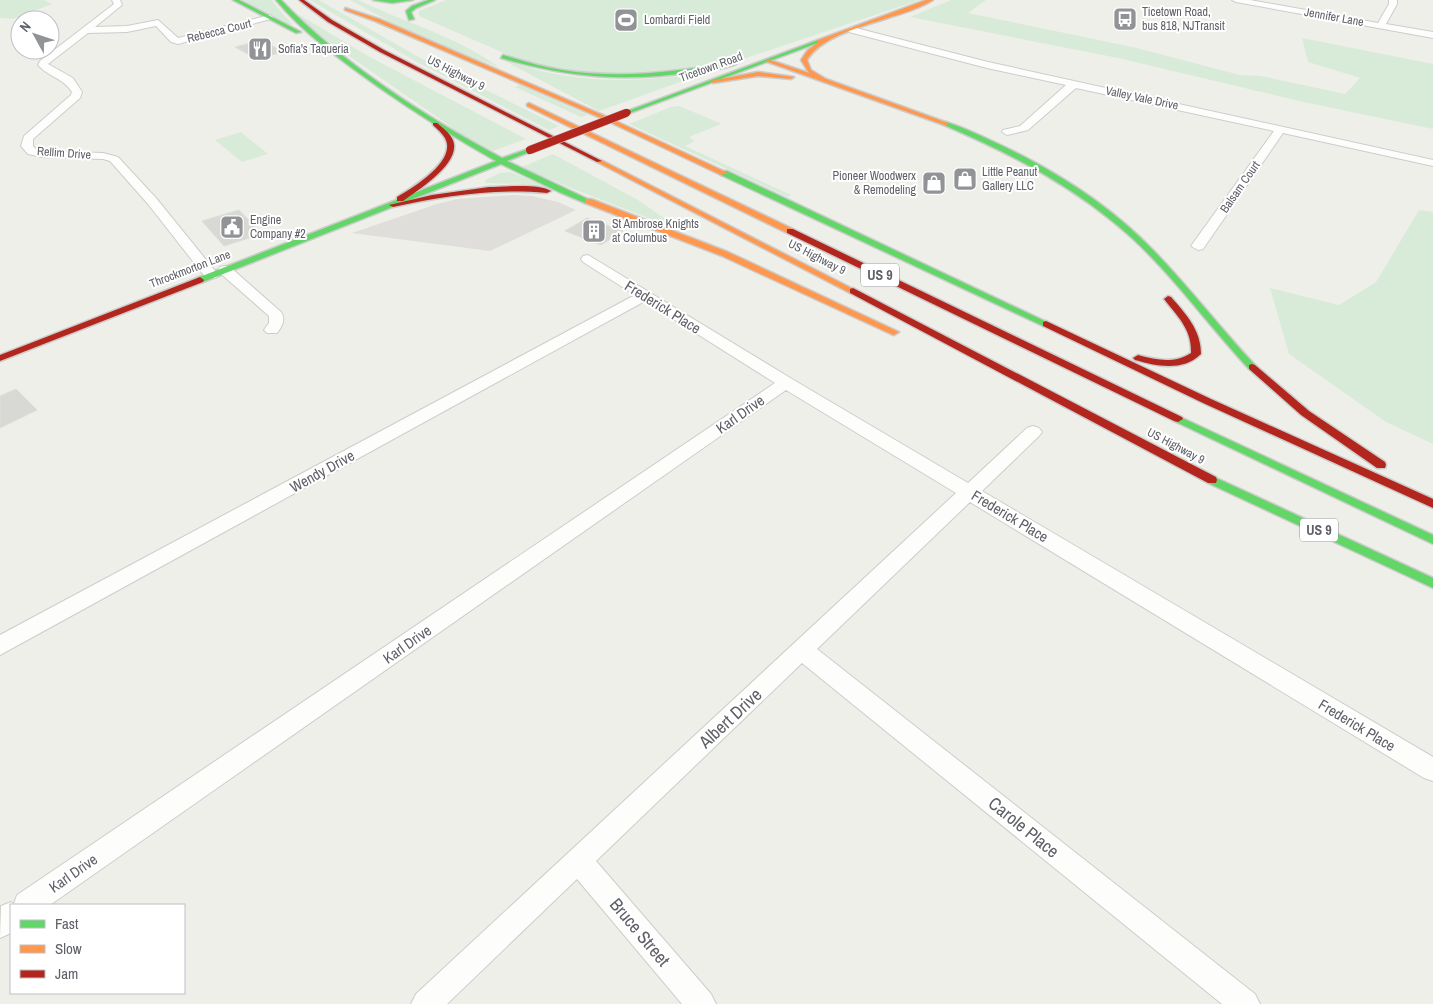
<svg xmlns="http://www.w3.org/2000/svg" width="1433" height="1004" font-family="'Archivo Narrow',sans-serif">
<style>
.industrial{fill:#dfdeda}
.green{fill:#d8ebd8}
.building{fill:#d8d8d5;stroke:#deded9}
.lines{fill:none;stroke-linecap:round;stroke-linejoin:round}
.street-casing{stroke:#cccdcc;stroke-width:2}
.fast-casing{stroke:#ccc;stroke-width:3}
.slow-casing{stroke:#ccc;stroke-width:3}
.jam-casing{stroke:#ccc;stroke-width:3}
.street{fill:#fdfdfc;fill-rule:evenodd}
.fast{fill:#63d668;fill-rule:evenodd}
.slow{fill:#ff974d;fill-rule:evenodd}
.jam{fill:#b3261e;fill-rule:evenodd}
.jam-bridge-far1-casing{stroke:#ccc;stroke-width:7;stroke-linecap:butt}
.jam-bridge-casing{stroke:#ccc;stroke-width:9;stroke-linecap:butt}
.jam-bridge-far1{stroke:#b3261e;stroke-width:5.5}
.jam-bridge{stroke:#b3261e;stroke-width:8}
.labels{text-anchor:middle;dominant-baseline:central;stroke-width:4;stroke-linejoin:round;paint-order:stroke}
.far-poi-label{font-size:12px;fill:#5f6168;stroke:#fff;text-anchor:start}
.far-street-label{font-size:12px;fill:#5f6168;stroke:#fff}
.shield{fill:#fff;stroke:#8f9095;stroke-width:1}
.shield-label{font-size:14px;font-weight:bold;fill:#5f6168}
.street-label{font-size:15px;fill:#5f6168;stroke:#fff}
.near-street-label{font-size:18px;fill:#5f6168;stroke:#fff}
</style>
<rect width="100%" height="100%" fill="#efefea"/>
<!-- industrial -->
<path class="industrial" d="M514,195L532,196L558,202L576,210L490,251L352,233L437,204L457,199Z"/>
<!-- green -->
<path class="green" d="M0,0H44L52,4L13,19L0,18Z
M243,0H271L292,24L290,25Z
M310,0H319L417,56L559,126L549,130L415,61Z
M350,0H358C404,22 460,38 500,68L409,32Z
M446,0H920L746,58L665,72L605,74L554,69L513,57L419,16V11Z
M951,0H986L968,13L1133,47L1240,75L1261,76L1345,94L1360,78L1308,62L1302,38L1433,64V129L1299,101L1118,58L910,17Z
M298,14L368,56L526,139L493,151L463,135L316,33Z
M499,58C565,83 624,84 694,74L697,76L599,111Z
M520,85L588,115L581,117L515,87Z
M679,106L720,123L721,124L689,137L695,141L685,146L791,195L788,197L629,124L671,107Z
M241,132L268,154L242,162L215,140Z
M553,154L638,200L684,232L571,188L522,167Z
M511,172L549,188L525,184L485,183V180L500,173Z
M1419,210L1433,212V444L1386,422L1289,354L1270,288L1339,305L1376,282Z"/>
<!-- building -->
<path class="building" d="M262,40L283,52L257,59L235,47Z
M239,210L262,234L224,246L202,221Z
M587,218L623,231L601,245L565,231Z
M16,389L37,410L0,428V396Z"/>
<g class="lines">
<!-- street casing -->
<g class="street-casing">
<path id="street" d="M112,0H120L122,5L95,27L127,26L158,20L178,38L270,15L274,18L178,44L171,42L156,26L127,32L88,33L48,64L73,78L82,92L80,98L33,139V146L36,149L42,151L103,153L118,157L156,198L216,272L218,275L216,278H206L148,204L110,161L103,159L42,157L28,154L21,146L24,136L71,95L72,92C62,77 50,78 38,65L40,61L114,4Z
M1232,0H1250L1378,23L1389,4V0H1397V4L1386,24L1433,32V38L1236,2Z
M852,27L988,62L1433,160V166L1283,133L1203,249L1198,250L1191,246L1274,131L1076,88L1028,130L1007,135L1002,132L1003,130L1020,126L1066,85L987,68L849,32L848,30Z
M588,255L792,379L968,483L1027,428L1033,426L1039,428L1042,432L1039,436L982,491L1433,757V781L1424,778L970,502L817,649L1255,994L1260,1004H1222L802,663L596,861L711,994L716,1004H682L577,879L447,1004H411L416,994L956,493L786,390L50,905H11V933L0,938L1,906L11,902L14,904L17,895L775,383L645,301L0,655V635L635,295L583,262L581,259L583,256Z
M225,266L230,267L281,312C286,319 282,327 277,333H267L264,330L269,323V316L220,273L218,270L220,267Z"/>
</g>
<!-- fast casing -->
<g class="fast-casing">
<path id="fast" d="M233,0H239L301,32L296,33Z
M276,0H281C340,62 427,118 502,158L528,149H532V151L507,161L592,201L585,203L559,192L501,164L203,282H197V278L496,161C455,138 416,113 377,86C341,60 304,34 276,0Z
M373,0H413L392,3Z
M428,0H435L416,8L411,12L414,19L409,20L406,11L412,6Z
M818,40L823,41L630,113L625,112Z
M503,55C523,61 542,67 562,70C620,79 676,72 733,62L736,64C725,70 707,70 695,72C624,82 569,78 501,58Z
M946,122C962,127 977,134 992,141C1051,168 1109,204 1154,251C1190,288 1220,328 1255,365V369H1249C1209,326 1175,278 1132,238C1077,188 1012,154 944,125V123Z
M721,171H727L1051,324L1049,326H1043L721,175Z
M1178,416L1433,535V544L1174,421L1173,419Z
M1212,476L1433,578V588L1208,483L1207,480L1208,477Z"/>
</g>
<!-- slow casing -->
<g class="slow-casing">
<path id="slow" d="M926,0H933C900,21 828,26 807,60L811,70L826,79L948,123V125H944L765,61L770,60L809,73L801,60L807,51L818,42V40Z
M345,8L379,19L605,116L728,173L721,175L601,118L375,21L345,10Z
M758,72L794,77L791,79L758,76L713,83L710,81Z
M529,103L793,229L794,231L787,233L527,106V104Z
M597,160H601L857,291L856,293H850L597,162Z
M585,199H591L728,252L899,332L894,335L891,334L722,256L585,203Z"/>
</g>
<!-- jam casing -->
<g class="jam-casing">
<path id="jam" d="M299,0H304L332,20L384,50L602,161L597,162L380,52L328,22Z
M433,123H437C443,128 453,135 454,144C457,166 418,190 403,201H397V197C412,188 450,165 447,144C446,136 438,130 433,125Z
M489,187C504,187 539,183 551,191L547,193C494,188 444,196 393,207L389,205L432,195Z
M787,229H793L1182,417L1183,419L1178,422L1174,421L787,233Z
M200,277L204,280L203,282L0,361V355Z
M853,288L1216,477L1217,480L1216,483H1208L850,293V289Z
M1168,296L1171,297C1186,314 1201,330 1201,354C1183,372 1156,366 1135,360L1133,358L1138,355C1157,360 1174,364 1191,353C1192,329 1177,316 1164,299Z
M1046,321L1211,399L1433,499V508L1203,403L1043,326V322Z
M1252,364L1255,365L1309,411L1385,462L1386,465L1385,468H1377L1301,415L1249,369V365Z"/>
</g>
<!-- street -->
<use href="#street" class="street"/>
<!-- fast -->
<use href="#fast" class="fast"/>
<!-- slow -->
<use href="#slow" class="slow"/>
<!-- jam -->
<use href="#jam" class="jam"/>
<!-- jam-bridge-far1 casing -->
<g class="jam-bridge-far1-casing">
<path id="jam-bridge-far1" d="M623,114L628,112"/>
</g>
<!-- jam-bridge casing -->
<g class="jam-bridge-casing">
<path id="jam-bridge" d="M530,150L626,113"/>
</g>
<!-- jam-bridge-far1 -->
<use href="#jam-bridge-far1" class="jam-bridge-far1"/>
<!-- jam-bridge -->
<use href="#jam-bridge" class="jam-bridge"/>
</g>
<!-- icons -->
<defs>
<g id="bus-square" transform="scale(1.25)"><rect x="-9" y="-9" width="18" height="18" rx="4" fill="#919396" stroke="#fff"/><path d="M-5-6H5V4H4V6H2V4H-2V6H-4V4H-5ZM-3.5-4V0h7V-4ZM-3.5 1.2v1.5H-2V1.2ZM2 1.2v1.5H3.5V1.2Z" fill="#fff"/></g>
<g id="stadium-square" transform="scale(1.25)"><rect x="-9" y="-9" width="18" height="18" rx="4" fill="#919396" stroke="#fff"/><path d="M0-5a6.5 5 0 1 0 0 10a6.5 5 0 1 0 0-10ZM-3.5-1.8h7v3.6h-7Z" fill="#fff"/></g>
<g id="restaurant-square" transform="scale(1.25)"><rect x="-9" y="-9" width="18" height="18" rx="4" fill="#919396" stroke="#fff"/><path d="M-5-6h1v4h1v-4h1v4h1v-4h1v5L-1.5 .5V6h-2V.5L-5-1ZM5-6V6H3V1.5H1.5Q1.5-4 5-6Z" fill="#fff"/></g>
<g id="shop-square" transform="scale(1.25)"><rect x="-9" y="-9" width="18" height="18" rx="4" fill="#919396" stroke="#fff"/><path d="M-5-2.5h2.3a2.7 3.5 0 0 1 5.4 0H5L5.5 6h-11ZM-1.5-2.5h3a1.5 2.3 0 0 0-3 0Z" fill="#fff"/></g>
<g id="civic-square" transform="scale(1.25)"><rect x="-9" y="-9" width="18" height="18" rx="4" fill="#919396" stroke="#fff"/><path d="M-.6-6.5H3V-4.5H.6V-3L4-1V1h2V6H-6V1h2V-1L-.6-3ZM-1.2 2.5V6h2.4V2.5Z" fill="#fff"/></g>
<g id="building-square" transform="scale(1.25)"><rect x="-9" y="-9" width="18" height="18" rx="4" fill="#919396" stroke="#fff"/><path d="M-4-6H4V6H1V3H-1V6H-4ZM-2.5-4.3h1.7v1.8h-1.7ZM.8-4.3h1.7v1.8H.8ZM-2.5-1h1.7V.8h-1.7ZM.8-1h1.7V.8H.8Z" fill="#fff"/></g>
</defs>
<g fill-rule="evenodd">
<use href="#bus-square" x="1125" y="19"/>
<use href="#stadium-square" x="626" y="20"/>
<use href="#restaurant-square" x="260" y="49"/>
<use href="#shop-square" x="965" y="179"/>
<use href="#shop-square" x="934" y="183"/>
<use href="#civic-square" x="232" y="227"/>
<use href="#building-square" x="594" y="231"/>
</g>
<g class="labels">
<!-- far-poi labels -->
<g class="far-poi-label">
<text x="1142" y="12">Ticetown Road,<tspan x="1142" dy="14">bus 818, NJTransit</tspan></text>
<text x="644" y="20">Lombardi Field</text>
<text x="278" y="49">Sofia's Taqueria</text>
<text x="982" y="172">Little Peanut<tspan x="982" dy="14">Gallery LLC</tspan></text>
<text x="916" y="176" text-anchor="end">Pioneer Woodwerx<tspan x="916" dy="14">&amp; Remodeling</tspan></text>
<text x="250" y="220">Engine<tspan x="250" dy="14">Company #2</tspan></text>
<text x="612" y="224">St Ambrose Knights<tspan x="612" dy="14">at Columbus</tspan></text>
</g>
<!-- far-street labels -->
<g class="far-street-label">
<text transform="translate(1334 17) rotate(10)">Jennifer Lane</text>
<text transform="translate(219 31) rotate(-14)">Rebecca Court</text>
<text transform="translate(711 67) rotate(-20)">Ticetown Road</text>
<text transform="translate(456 73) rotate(27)">US Highway 9</text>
<text transform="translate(1142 98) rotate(12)">Valley Vale Drive</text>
<text transform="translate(64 153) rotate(4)">Rellim Drive</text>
<text transform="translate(1240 187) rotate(-55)">Balsam Court</text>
<text transform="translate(817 257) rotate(27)">US Highway 9</text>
<text transform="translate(190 269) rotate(-21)">Throckmorton Lane</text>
<text transform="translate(1176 446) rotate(28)">US Highway 9</text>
</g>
<!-- shield labels -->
<g class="shield">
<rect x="861" y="263.5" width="38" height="23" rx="4"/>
<rect x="1300" y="518.5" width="38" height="23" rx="4"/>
</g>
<g class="shield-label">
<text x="880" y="275">US 9</text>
<text x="1319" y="530">US 9</text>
</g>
<!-- street labels -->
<g class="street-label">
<text transform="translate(663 307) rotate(32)">Frederick Place</text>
<text transform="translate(740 414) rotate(-35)">Karl Drive</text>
<text transform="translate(322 471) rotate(-29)">Wendy Drive</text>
<text transform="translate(1010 516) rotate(31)">Frederick Place</text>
<text transform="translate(407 644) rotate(-35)">Karl Drive</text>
<text transform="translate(1357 725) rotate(31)">Frederick Place</text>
<text transform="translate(73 873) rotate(-35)">Karl Drive</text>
</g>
<!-- near-street labels -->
<g class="near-street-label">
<text transform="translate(730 718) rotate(-43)">Albert Drive</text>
<text transform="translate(1024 827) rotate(39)">Carole Place</text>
<text transform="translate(640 932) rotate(50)">Bruce Street</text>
</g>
</g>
<!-- legend -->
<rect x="10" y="904" width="175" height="90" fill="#ffffff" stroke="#bfc0c3"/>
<rect x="20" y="920" width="25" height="8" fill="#63d668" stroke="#bfc0c3"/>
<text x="55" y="929" font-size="15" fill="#5f6168">Fast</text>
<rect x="20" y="945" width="25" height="8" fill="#ff974d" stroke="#bfc0c3"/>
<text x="55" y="954" font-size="15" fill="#5f6168">Slow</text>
<rect x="20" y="970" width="25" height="8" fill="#b3261e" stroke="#bfc0c3"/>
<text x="55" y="979" font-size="15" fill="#5f6168">Jam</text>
<!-- north arrow -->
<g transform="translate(35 35) rotate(310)"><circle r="24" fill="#ffffff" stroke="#bfc0c3"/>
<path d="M0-4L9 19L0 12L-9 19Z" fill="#919396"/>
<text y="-8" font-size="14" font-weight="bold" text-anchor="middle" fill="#5f6168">N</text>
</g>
</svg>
